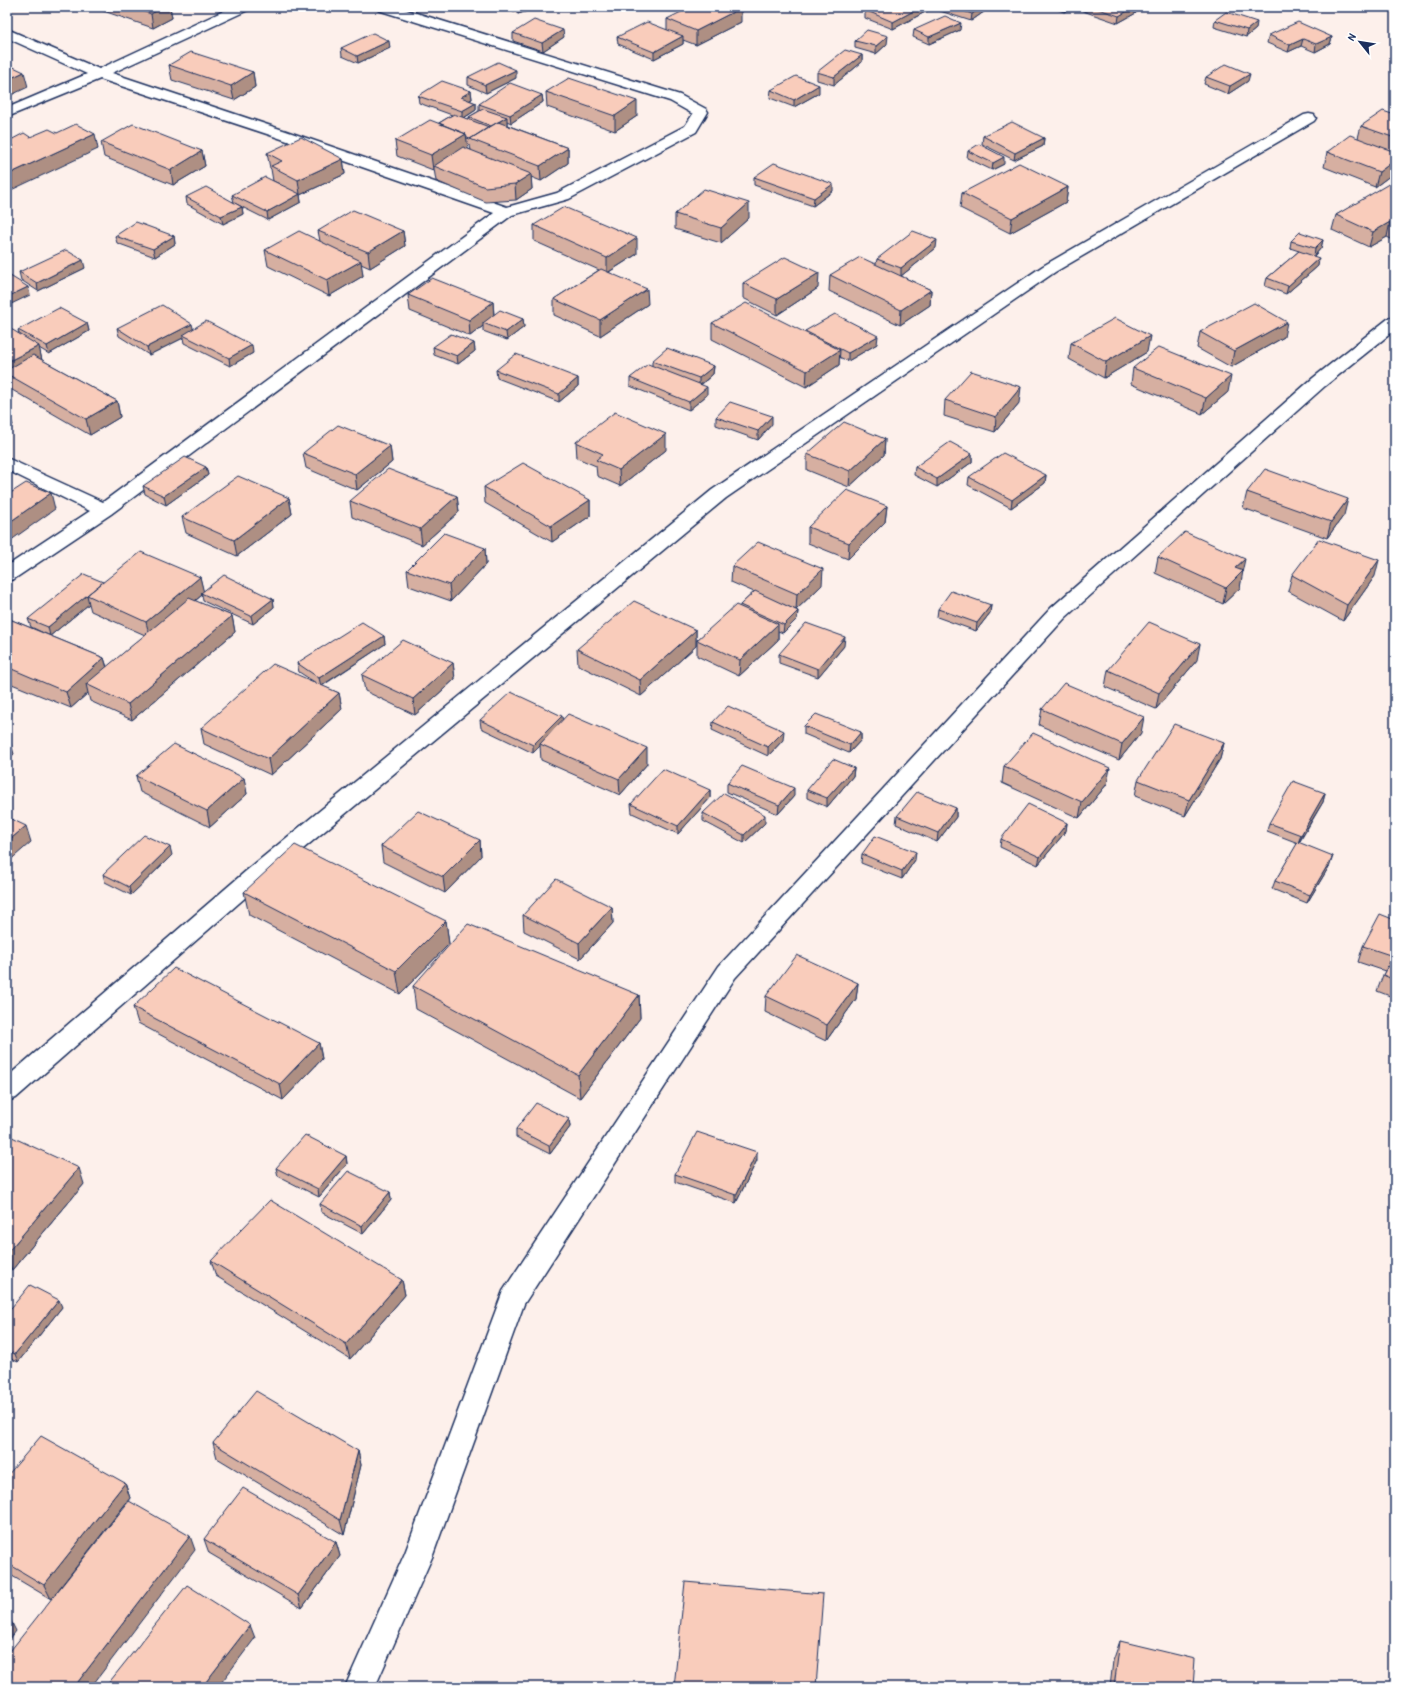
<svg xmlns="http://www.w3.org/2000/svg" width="1402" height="1694" font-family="'Patrick Hand',sans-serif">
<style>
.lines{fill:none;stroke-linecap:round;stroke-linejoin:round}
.minor-casing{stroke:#1b2f5e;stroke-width:3}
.minor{fill:#fff;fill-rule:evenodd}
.wall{fill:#d6afa1;stroke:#1b2f5e;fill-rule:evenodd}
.shaded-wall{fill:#ae8f83;stroke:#1b2f5e}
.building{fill:#f9ccbb;stroke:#1b2f5e}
</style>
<rect width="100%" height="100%" fill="#fdf0eb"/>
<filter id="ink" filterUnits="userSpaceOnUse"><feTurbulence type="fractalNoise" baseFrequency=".025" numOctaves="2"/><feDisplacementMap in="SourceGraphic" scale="8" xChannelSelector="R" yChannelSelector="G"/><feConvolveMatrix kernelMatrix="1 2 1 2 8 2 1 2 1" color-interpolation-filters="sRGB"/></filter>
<g filter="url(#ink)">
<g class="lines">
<!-- minor casing -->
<g class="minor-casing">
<path id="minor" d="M232,7H250L248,10L112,73L286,131L507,207L557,193L685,126L693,114L670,101L378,10L376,7H397L680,95L706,109L708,112L696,132L569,199L512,215L111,514L14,579L7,581V566L90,511L7,470V458L103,502L494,213L276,137L100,79L7,117V108L87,74L7,38V29L99,69Z
M1309,114L1314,115L1316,118L1314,121L1055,272L726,498L262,883L16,1098L7,1101V1077L246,871L712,490L1043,266L1304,115Z
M1395,317V330L1325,386L1065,618L735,978L524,1304L433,1555L375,1687H345L405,1553L503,1291L719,966L1051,608L1313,378L1389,318Z"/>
</g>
<!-- minor -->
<use href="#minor" class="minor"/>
</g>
<!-- wall -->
<path class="wall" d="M92,7H170L172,18L153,28Z
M507,7H540L518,14Z
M872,7H929V10L893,29L865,18V10Z
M940,7H988V9L971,21L940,11Z
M1051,7H1073L1064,12Z
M1080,7H1136V13L1118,23L1080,10Z
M667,19L741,22L696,45L683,40V44L654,59L618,44L617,37L667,30Z
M1215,20L1256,29L1246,37L1214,27Z
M914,30H960L929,44L913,37Z
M513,33L564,37L543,51L513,41Z
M1269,35L1332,37L1330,44L1315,52L1301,46L1288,52L1267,43Z
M855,41L887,44L876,54L855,48Z
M341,48H390L358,63L342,56Z
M862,55V62L834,85L817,80V72Z
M169,65L253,72L255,87L234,100L172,80Z
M468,77L516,78L486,93L468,85Z
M1206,77L1248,81L1228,94L1204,84Z
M771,90L819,93L794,107L770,98Z
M471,91L472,99L469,100L476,103V110L464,118L469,119V117L479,111V104L542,95L543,102L511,123L507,121V125L568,148V163L541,181L531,177L532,189L516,200L486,202L436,181L434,169L433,170L397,156L395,141L439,123L452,115L419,103L418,96ZM467,145L470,146L471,150L468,149Z
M546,92L637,116L615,131L547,107Z
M1395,115V172L1375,187L1324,167L1327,152L1358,138L1361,126Z
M57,133L98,149H7V142L30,137Z
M983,136L1044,138L1043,146L1014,160L982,144Z
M101,142L202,151L205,166L173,185L104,157Z
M968,151L1004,164L992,170L967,158Z
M267,153L343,159L345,174L300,195L301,202L268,220L234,203L242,207L243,214L223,224L187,204L186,197L234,202L232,195L280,184L273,181L271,169L270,168Z
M754,177L833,191L813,206L754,185Z
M1395,183V241L1387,237L1369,247L1332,230L1336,215Z
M1068,187L1066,202L1010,233L960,208L962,193Z
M675,214L749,218L721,243L675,229Z
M534,225L637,254L609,272L648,304L600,336L554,315V299L599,270L534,241Z
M318,231H403L405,246L370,268L361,264L363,276L329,296L268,266L265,250L320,241Z
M115,236H174L175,244L155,257L117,243Z
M1323,240L1321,248L1314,256L1318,266L1286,294L1265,286L1267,278L1299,251L1290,248L1291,241Z
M936,248L901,276L931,290L930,305L900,325L829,291L830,275L876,264L877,259Z
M85,268L38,291L21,280L19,272Z
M743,283L818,288L777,315L743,298Z
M408,295L493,302L494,315L523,319L524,327L507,340L483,331V326L470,336L410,311Z
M87,323L89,331L49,354L39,348L42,360L117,401L120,417L90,435L7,387V331L19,334L18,330Z
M712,323L805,332V331L877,344L848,361L839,357V365L806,387L712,339Z
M117,328L193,329L253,353L230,366L184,343L183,338L149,355L119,336Z
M1200,332L1284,337L1231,367L1197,348Z
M474,343L475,351L458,364L434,355L433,347Z
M1071,343L1147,352L1104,378L1069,359Z
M652,361L714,366L713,374L701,385L707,395L689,410L630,386V378L652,366Z
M1133,368L1228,392L1202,414L1131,384Z
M496,370L578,378V386L559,402L497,378Z
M945,400L1019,403L995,432L944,416Z
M716,417L772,424L758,440L716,425Z
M885,439L884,455L849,487L807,470V454Z
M576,442L666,450L620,486L597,476L596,466L577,458Z
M390,446L392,462L357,490L306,468L303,453Z
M972,454V462L937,487L914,475L915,467Z
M206,467L208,475L166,505L145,494L143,486Z
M1046,475L1045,483L1011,508L968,485L969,477Z
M484,487L590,500V516L552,542L485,503Z
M1247,492L1344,515L1327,538L1243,508Z
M457,496L459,512L422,545L352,517L350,501Z
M289,498L292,514L237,556L186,533L182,517Z
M887,506L885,522L848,559L808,543V527Z
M485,548L486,564L451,601L409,586L407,570Z
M1158,557L1242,571L1240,588L1223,604L1155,573Z
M732,566L822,585L796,610L784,605L798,611L797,619L783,633L778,631V640L739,676L697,656V640L740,606V605L754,592L731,582Z
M1292,575L1375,576L1343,621L1288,591Z
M200,577L203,591L273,599L274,607L253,624L203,601L202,595L195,601L232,616L235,632L132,720L90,701L88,693L71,708L7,682V618L104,658L107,667L145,635L91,611L89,604L50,636L31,627L28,619L103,582Z
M991,605L990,613L976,631L937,617L938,609Z
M696,630V646L641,696L578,665L577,649Z
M384,636L385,644L322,686L339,693L342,709L271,775L204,744L201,728L316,683L299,672L297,663Z
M844,646L818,677L779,663V654Z
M1197,660L1156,709L1105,687L1108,670Z
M453,663L455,679L415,715L365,691L362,675Z
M1042,709L1141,733L1119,760L1039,725Z
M480,720H563L647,764L620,795L541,760L540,746L533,753L481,728Z
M713,722L783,740L768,756L712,730Z
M804,726L861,732V740L849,753L804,734Z
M1224,743L1220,759L1185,816L1135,796L1138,780Z
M1004,766L1107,784L1079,818L1002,783Z
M854,768L853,776L827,807L807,798V790Z
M136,776L244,778L247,794L210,827L140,792Z
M727,783L794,796L778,814L727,792Z
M710,790V798L678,834L632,813L631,804Z
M1325,793L1323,802L1299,843L1330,865L1307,903L1272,889L1275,881L1298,843L1267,831L1269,823Z
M956,808V817L937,842L896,824L897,816Z
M703,813L765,823L744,843L703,821Z
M1067,823L1066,831L1038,865L1000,847L1001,839Z
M480,840L481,856L445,893L383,862L381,846Z
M862,854L915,860L902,879L861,863Z
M172,855L131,895L105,882L103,874Z
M244,892L446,921L449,944L400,994L249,915Z
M612,907L613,923L580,959L524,931L523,915Z
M1395,920V998L1377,991L1383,975L1385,971L1358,962L1363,946Z
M858,983L856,999L826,1041L765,1012L766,996Z
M413,986L639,995L640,1018L580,1098L416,1009Z
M133,1007L319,1043L322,1059L283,1100L138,1023Z
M569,1119L570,1127L550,1154L516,1137V1129Z
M7,1142L84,1184L12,1270L7,1267Z
M346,1156L347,1164L319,1197L278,1176L276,1168Z
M757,1160L736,1203L675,1182V1174Z
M390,1192L391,1200L363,1234L321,1212L320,1204Z
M211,1261L402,1280L405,1295L350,1359L216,1276Z
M62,1307L18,1362L7,1357V1313Z
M213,1443L358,1451L361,1465L344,1535L217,1458Z
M7,1476L125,1483L130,1498L51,1599L7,1573Z
M204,1539L336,1542L340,1556L302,1608L209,1553Z
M1120,1641L1193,1687H1110L1113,1661Z"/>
<!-- shaded-wall -->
<path class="shaded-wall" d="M162,7H170L172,18L153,28L151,14Z
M518,7H540L518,14Z
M921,7H929V10L893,29V22Z
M982,7H988V9L971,21L972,14Z
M1065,7H1073L1064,12Z
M1134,7H1136V13L1118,23L1119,16Z
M741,8V22L696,45V31Z
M1257,22L1256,29L1246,37L1247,30Z
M961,23L960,30L929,44V37Z
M563,30L564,37L543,51L542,43Z
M683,36V44L654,59V52Z
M888,36L887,44L876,54V46Z
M1332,37L1330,44L1315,52L1316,44Z
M1303,39L1301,46L1288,52L1290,45Z
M389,41L390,48L358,63L357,56Z
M862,55V62L834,85V77Z
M516,70V78L486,93L485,85Z
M24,72L28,87L7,97V80Z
M253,72L255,87L234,100L231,86Z
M1250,74L1248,81L1228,94L1230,86Z
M819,85V93L794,107V100Z
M471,91L472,99L461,105V97Z
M542,95L543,102L511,123L510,115Z
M637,101V116L615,131V116Z
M476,103V110L462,119V111Z
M507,117V125L493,134L492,126Z
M95,134L98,149L7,192V175Z
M466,134L468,149L434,166V169L433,170L431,155Z
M1044,138L1043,146L1014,160L1015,153Z
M568,148V163L541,181L540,166Z
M202,151L205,166L173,185L171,170Z
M1004,157V164L992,170L993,163Z
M343,159L345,174L300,195L301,202L268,220L267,212L300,194L298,180Z
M1395,160V172L1375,187L1379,172Z
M531,174L532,189L516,200L515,184Z
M833,184V191L813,206L814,198Z
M1068,187L1066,202L1010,233L1012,218Z
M749,203V218L721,243V228Z
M242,207L243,214L223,224L221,216Z
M1390,222L1387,237L1369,247L1373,232Z
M403,231L405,246L370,268L368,252Z
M174,236L175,244L155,257L153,249Z
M637,238V254L607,273V258Z
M937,240L936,248L901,276V268Z
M1323,240L1321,248L1314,256L1315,248Z
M1319,258L1318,266L1286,294L1288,286Z
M83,260L85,268L38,291L37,283Z
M361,261L363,276L329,296L327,280Z
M819,273L818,288L777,315V299Z
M28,287L30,295L7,306V297Z
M647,289L648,304L600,336V320Z
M931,290L930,305L900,325L901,310Z
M493,302L494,318L483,323V326L470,336L469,320Z
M523,319L524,327L507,340L506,332Z
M1287,322L1284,337L1231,367L1234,351Z
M87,323L89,331L49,354L47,346Z
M192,324L194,332L183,335V338L149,355L147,347Z
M878,336L877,344L848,361V353Z
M1150,336L1147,352L1104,378L1106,362Z
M474,343L475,351L458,364L457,356Z
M252,345L253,353L230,366L229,358Z
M39,346L42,361L7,374V362Z
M840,350L839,365L806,387L807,371Z
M714,366L713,374L699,386V378Z
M1231,376L1228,392L1202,414L1206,398Z
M578,378V386L559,402V394Z
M707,387V395L689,410V402Z
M1021,387L1019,403L995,432L996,417Z
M117,401L120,417L90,435L86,419Z
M772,416V424L758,440V431Z
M10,417L13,425L7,428V419Z
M666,434V450L620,486L619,470Z
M885,439L884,455L849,487L850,471Z
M390,446L392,462L357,490L355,474Z
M972,454V462L937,487V479Z
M206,467L208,475L166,505L164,496Z
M1046,475L1045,483L1011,508L1012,500Z
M51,493L55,509L7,543V524Z
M457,496L459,512L422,545L420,529Z
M289,498L292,514L237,556L234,540Z
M1348,499L1344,515L1327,538L1331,522Z
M590,500V516L552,542L551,526Z
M887,506L885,522L848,559L849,543Z
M485,548L486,564L451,601L449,585Z
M1245,559L1242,573L1243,571L1240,588L1223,604L1226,588L1235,568Z
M1379,560L1375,576L1343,621L1347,605Z
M823,569L822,585L796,610L797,594Z
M200,577L204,593H201L202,595L150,638L146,622Z
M87,595L89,604L50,636L48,627Z
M273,599L274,607L253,624L251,616Z
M991,605L990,613L976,631L977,623Z
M798,611L797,619L783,633L784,625Z
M232,616L235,632L132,720L128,704Z
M778,624V640L739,676L740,660Z
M696,630V646L641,696L640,680Z
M384,636L385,644L321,686L319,678Z
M845,637L844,646L818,677V669Z
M1200,644L1197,660L1156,709L1159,693Z
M104,658L109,675L86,684L88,693L71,708L66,692Z
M453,663L455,679L415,715L413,699Z
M339,693L342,709L271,775L268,759Z
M562,716L563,724L540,744V746L533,753V745Z
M1144,717L1141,733L1119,760L1122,744Z
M784,731L783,740L768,756V747Z
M861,732V740L849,753L850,745Z
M9,738L14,754L7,761V740Z
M1224,743L1220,759L1185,816L1189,800Z
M647,748V764L620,795L619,779Z
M854,768L853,776L827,807V798Z
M1110,768L1107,784L1079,818L1082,802Z
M244,778L247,794L210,827L207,811Z
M794,788V796L778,814L779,805Z
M710,790V798L678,834V826Z
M1325,793L1323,802L1298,843L1301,835Z
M956,808V817L937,842L938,833Z
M765,815V823L744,843V835Z
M1067,823L1066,831L1038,865L1040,857Z
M26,826L31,842L7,863V842Z
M480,840L481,856L445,893L443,877Z
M170,847L172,855L131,895L129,887Z
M916,852L915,860L902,879V871Z
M1333,856L1330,865L1307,903L1310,895Z
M612,907L613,923L580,959L579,943Z
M446,921L449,944L400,994L396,971Z
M858,983L856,999L826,1041L827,1025Z
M639,995L640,1018L580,1098L578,1075Z
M319,1043L322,1059L283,1100L280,1084Z
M569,1119L570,1127L550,1154L549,1146Z
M757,1152V1160L736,1203V1195Z
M346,1156L347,1164L319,1197L318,1189Z
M79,1168L84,1184L12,1270L7,1258V1253Z
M390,1192L391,1200L363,1234L362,1226Z
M402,1280L405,1295L350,1359L346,1344Z
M59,1300L62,1307L18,1362L15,1354Z
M358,1451L361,1465L344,1535L340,1520Z
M125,1483L130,1498L51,1599L44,1585Z
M190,1536L195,1550L91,1687H74Z
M336,1542L340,1556L302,1608L298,1595Z
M9,1617L16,1631L7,1643V1620Z
M250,1625L255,1638L218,1687H202Z"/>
<!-- building -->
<path class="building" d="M131,7H163L151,14Z
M691,7H739L741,8L696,31L667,19Z
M872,7H921L893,22L865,10Z
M951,7H982L972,14Z
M1093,7H1134L1119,16Z
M1226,12L1257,22L1247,30L1215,20Z
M945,16L961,23L929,37L914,30Z
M534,20L563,30L542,43L513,33Z
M647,22L683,36L654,52L617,37Z
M1298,22L1332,37L1316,44L1303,39L1290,45L1269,35Z
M867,30L888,36L876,46L855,41Z
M373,33L389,41L357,56L341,48Z
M845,50L862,55L834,77L817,72Z
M191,52L253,72L231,86L169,65Z
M498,62L516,70L485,85L468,77Z
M7,64L24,72L7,80Z
M1226,64L1250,74L1230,86L1206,77Z
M796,76L819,85L794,100L771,90Z
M569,78L637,101L615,116L546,92Z
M442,81L471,91L461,97L476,103L462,111L418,96Z
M510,83L542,95L510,115L479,104Z
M483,109L507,117L491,126L469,117Z
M1383,111L1395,115V138L1361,126Z
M454,114L489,127L470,139L467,138L466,134L439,123Z
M430,120L466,134L431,155L395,141Z
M498,122L568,148L540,166L470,139Z
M1012,122L1044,138L1015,153L983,136Z
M76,124L95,134L7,175V149L13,146L7,143V142L24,133L30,137L49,129L57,133Z
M133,124L202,151L171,170L101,142Z
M1350,135L1395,152V160L1379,172L1327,152Z
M301,137L343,159L298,180L271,166L282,161L267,153Z
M979,144L1004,157L993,163L968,151Z
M463,147L531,174L515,184L485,187L434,166Z
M774,163L833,184L814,198L754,177Z
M1019,163L1068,187L1012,218L962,193Z
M265,177L300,194L267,212L232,195Z
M1392,182L1395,183V224L1390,222L1373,232L1336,215Z
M206,187L242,207L221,216L186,197Z
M704,189L749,203L721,228L675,214Z
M564,207L637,238L607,258L534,225Z
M353,210L403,231L368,252L318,231Z
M136,222L174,236L153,249L115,236Z
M299,231L361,261L327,280L265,250Z
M913,231L937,240L901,268L877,259Z
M1300,232L1323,240L1315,248L1291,241Z
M66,250L83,260L37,283L19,272Z
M1299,251L1319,258L1288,286L1267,278Z
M785,257L819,273L777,299L743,283Z
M860,257L931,290L901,310L830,275Z
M601,269L647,289L600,320L554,299Z
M7,274L28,287L7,297Z
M432,278L493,302L469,320L408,295Z
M746,303L840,350L807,371L712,323Z
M1254,303L1287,322L1234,351L1200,332Z
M162,305L192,324L147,347L117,328Z
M59,308L87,323L47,346L18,330Z
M500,310L523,319L506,332L483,323Z
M835,314L878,336L848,353L805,331Z
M1115,318L1150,336L1106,362L1071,343Z
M206,321L252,345L229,358L183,335Z
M11,329L39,346L7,362V331Z
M451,334L474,343L457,356L433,347Z
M1159,347L1231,376L1206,398L1133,368Z
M667,348L714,366L699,378L652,361Z
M516,354L578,378L559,394L496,370Z
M33,355L117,401L86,419L7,374V370Z
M648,364L707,387L689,402L630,378Z
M971,371L1021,387L996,417L945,400Z
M730,402L772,416L758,431L716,417Z
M615,412L666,434L619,470L596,460L603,454L576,442Z
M7,415L10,417L7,419Z
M844,422L885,439L850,471L807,454Z
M338,425L390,446L355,474L303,453Z
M950,442L972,454L937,479L915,467Z
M1003,453L1046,475L1012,500L969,477Z
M185,457L206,467L164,496L143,486Z
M523,463L590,500L551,526L484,487Z
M388,469L457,496L420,529L350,501Z
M1265,469L1348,499L1331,522L1247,492Z
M238,476L289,498L234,540L182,517Z
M26,483L51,493L7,524V494H9Z
M847,490L887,506L849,543L808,527Z
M1185,532L1245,559L1235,568L1243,571L1226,588L1158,557Z
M444,533L485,548L449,585L407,570Z
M1319,539L1379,560L1347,605L1292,575Z
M758,542L823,569L797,594L732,566Z
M141,552L200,577L146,622L87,595Z
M84,574L103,582L48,627L28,619Z
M224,575L273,599L251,616L201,593Z
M755,591L798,611L784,625L740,605Z
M951,591L991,605L977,623L938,609Z
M189,598L232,616L128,704L86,684Z
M634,601L696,630L640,680L577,649Z
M736,605L778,624L740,660L697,640Z
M7,618L104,658L66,692L7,667Z
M362,622L384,636L319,678L297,663Z
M1149,622L1200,644L1159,693L1108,670Z
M806,623L845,637L818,669L779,654Z
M403,640L453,663L413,699L362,675Z
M273,664L339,693L268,759L201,728Z
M1064,683L1144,717L1122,744L1042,709Z
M511,692L562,716L533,745L480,720Z
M728,706L784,731L768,747L713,722Z
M568,714L647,748L619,779L540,744Z
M816,714L861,732L850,745L804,726Z
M1174,724L1224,743L1189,800L1138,780Z
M1033,733L1110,768L1082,802L1004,766Z
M174,744L244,778L207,811L136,776Z
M833,759L854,768L827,798L807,790Z
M742,766L794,788L779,805L727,783Z
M663,769L710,790L678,826L631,804Z
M1293,781L1325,793L1301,835L1269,823Z
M917,792L956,808L938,833L897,816Z
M724,793L765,815L744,835L703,813Z
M1028,804L1067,823L1040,857L1001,839Z
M418,811L480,840L443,877L381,846Z
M7,817L26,826L7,842Z
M144,835L170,847L129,887L103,874Z
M875,836L916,852L902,871L862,854Z
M1298,842L1333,856L1310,895L1275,881Z
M295,845L446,921L396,971L244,892Z
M556,879L612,907L579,943L523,915Z
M1380,914L1395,920V980L1383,975L1393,956L1363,946Z
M468,924L639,995L578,1075L413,986Z
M797,955L858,983L827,1025L766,996Z
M174,968L319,1043L280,1084L133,1007Z
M536,1103L569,1119L549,1146L516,1129Z
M697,1132L757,1152L736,1195L675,1174Z
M305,1135L346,1156L318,1189L276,1168Z
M12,1137L79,1168L7,1253V1142Z
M348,1171L390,1192L362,1226L320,1204Z
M270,1200L402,1280L346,1344L211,1261Z
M30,1285L59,1300L15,1354L7,1351V1313Z
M256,1391L358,1451L340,1520L213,1443Z
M41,1436L125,1483L44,1585L7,1563V1476Z
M243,1488L336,1542L298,1595L204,1539Z
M129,1501L190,1536L74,1687H7V1655Z
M685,1582L823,1594L816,1687H674Z
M187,1585L250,1625L202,1687H110L107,1685Z
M1120,1641L1195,1659L1193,1687H1114Z"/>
</g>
<!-- margin -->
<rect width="1402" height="1694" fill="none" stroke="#fff" stroke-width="24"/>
<rect x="12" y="12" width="1378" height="1670" fill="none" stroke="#1b2f5e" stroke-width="1.5" filter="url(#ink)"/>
<!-- north arrow -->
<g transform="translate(1360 42) rotate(300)" stroke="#ffffff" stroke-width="3" paint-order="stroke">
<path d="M0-3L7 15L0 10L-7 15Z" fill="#1b2f5e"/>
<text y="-6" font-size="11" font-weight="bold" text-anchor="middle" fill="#1b2f5e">N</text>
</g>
</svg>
